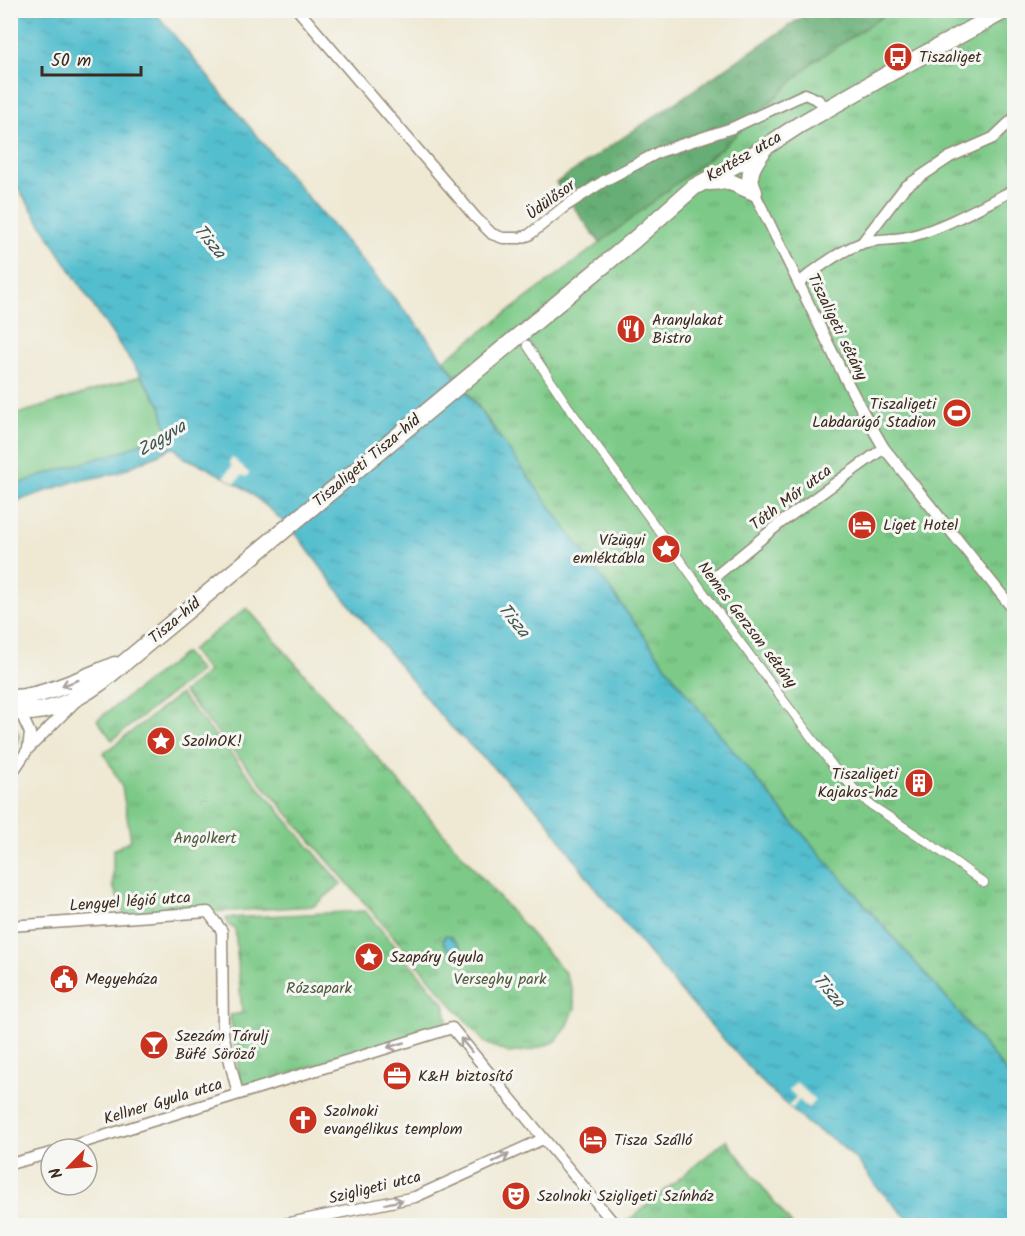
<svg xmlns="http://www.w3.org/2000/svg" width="1025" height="1236" font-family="Kalam,sans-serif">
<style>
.grass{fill:#7dca88;stroke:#5c7a53;stroke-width:1.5}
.forest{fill:url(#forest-crowns);stroke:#506c49;stroke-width:1.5}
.park{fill:url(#park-tufts);stroke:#5c7a53;stroke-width:1.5}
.water{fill:url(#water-ripples);stroke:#477476;stroke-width:1.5}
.pier{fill:#efe9d4}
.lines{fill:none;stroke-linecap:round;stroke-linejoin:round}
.pedestrian-casing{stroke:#958a79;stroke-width:10}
.minor-casing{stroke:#958a79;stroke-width:13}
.secondary-casing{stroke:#958a79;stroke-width:19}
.pedestrian{stroke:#fff;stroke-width:8}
.minor{stroke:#fff;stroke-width:10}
.secondary{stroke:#fff;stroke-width:16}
.oneway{stroke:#a79f9a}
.labels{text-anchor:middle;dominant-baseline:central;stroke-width:6;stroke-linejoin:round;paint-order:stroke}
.poi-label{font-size:16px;fill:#3b2a1e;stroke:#f6f6f2;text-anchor:start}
.street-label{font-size:16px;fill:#3b2a1e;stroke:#f6f6f2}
.park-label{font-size:16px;fill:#4f5a3e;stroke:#f6f6f2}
.water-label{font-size:18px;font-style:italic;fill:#425653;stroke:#f6f6f2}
</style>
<defs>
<pattern id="forest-crowns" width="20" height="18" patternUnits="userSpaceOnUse" patternTransform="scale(1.5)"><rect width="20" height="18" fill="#66ae74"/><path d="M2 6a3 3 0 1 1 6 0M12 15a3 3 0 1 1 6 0" fill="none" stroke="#558e5f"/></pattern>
<pattern id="park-tufts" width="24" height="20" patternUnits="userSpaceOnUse" patternTransform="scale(1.5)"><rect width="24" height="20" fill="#7dca88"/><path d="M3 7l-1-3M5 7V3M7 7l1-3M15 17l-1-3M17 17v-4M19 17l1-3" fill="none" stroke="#68a46f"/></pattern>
<pattern id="water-ripples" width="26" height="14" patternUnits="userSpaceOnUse" patternTransform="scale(1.5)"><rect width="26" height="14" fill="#53bece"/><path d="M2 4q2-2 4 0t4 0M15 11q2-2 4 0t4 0" fill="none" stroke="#469ba7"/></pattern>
</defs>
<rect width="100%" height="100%" fill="#f6f6f2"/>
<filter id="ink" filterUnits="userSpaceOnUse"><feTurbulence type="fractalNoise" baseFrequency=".0167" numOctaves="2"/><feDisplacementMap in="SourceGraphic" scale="12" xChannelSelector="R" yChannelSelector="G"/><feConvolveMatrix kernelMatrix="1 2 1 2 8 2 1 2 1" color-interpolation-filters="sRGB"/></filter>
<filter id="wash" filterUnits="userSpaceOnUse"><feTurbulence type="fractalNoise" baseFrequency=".008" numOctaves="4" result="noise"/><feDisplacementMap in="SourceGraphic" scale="24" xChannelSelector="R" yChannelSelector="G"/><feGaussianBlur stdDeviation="1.35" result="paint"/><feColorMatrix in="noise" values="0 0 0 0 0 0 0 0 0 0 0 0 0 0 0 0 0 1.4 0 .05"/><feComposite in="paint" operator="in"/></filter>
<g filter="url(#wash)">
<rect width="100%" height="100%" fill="#efe9d4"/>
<!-- grass -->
<path class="grass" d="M141,376L161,406L167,432L123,451L36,477L11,488V416Z
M10,723C22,731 22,743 11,752Z"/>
<!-- forest -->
<path class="forest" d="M811,11H891L813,62L722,148L600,243L556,183Z"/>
<!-- park -->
<path class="park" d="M891,11H1014V1082L950,1002L785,814L685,692L520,468L489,421L444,360L600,243L722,148L813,62Z
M247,608L565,973L572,989L575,1008L567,1027L556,1041L532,1050L509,1053L485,1043L183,692L208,672L191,650Z
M185,653L200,671L112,740L97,720Z
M180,694L341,884L314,906L125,917L113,886V850L131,840L122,787L104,753Z
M365,911L444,1003L448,1026L241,1088L230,1015L242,1013L235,928L228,925L226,918Z
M726,1140L792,1225H623L629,1220Z"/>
<!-- water -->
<path class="water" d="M11,11H154L289,175L423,332L685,692L785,814L950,1002L1014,1082V1225H914L876,1186L858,1161L834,1140L809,1125L765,1085L682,993L595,888L544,816L446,722L337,589L297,535L271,510L244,488L202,465L183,457L174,447L117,473L73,482L11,503V488L36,477L123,451L167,432L161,406L152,392L94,307L11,177Z
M445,935L450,936L462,949L460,955L454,956L443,942Z"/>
<!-- pier -->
<path class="pier" d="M232,457L249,473L246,477L242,475L235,483L224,477L232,466L229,462Z
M796,1082L815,1100L808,1108L799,1100L792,1109L788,1106L796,1097L789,1090Z"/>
</g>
<g filter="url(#ink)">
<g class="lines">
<!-- pedestrian casing -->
<g class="pedestrian-casing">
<path id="pedestrian" d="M527,345L567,405L740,642L835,769L868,803L932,845L984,883"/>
</g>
<!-- minor casing -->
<g class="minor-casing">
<path id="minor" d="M298,10L476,218L492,234L503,238H520L529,235L564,207L604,181L659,152L732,128L805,94L818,100L828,109
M754,192L843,374L863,412L884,448L1014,610
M861,244L905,187L950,157L993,138L1014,118
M799,283C817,268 839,251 862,243C878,238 896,241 912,236C948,226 981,206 1014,190
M717,575L783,521L884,448
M18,707L30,733L28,749
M10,776L28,749L75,702
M10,926L208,912L222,931L223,1034L238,1094
M62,1149L452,1028L616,1226
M10,1164L51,1153
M275,1226L415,1197L543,1139"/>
</g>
<!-- secondary casing -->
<g class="secondary-casing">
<path id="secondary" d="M708,182L728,181L754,192
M754,192C746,175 752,166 762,152
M10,697C33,702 92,674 115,665
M10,711C46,716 73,702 101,682L634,240L694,187L750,157L799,125L890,73L1006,10"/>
</g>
<!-- pedestrian -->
<use href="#pedestrian" class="pedestrian"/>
<!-- minor -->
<use href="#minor" class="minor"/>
<!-- secondary -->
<use href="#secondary" class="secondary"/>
</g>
<!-- one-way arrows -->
<defs><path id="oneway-shaft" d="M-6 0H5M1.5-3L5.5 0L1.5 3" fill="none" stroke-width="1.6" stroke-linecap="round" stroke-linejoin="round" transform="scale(1.5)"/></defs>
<g class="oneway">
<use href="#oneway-shaft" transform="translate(70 683) rotate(160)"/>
<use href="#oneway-shaft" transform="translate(396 1045) rotate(163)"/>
<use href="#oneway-shaft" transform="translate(466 1045) rotate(-129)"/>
<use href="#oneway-shaft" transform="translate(501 1158) rotate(-25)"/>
<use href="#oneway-shaft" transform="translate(394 1202) rotate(-12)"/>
</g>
</g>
<!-- icons -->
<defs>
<g id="bus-disc" transform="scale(1.5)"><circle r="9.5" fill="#c8321e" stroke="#f6f6f2"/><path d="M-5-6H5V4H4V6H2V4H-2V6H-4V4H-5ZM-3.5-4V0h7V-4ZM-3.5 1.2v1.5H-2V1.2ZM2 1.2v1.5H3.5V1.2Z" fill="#fff"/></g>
<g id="restaurant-disc" transform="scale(1.5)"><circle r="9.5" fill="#c8321e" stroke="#f6f6f2"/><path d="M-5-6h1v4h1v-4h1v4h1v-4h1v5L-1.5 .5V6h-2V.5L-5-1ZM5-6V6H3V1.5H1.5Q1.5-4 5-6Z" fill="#fff"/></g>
<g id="stadium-disc" transform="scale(1.5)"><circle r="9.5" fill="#c8321e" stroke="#f6f6f2"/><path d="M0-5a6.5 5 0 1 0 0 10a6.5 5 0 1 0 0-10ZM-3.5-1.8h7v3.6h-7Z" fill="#fff"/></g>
<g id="hotel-disc" transform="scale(1.5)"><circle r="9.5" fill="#c8321e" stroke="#f6f6f2"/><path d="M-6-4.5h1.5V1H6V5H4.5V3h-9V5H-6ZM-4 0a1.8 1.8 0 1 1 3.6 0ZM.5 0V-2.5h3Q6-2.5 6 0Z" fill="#fff"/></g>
<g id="sight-disc" transform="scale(1.5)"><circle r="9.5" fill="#c8321e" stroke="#f6f6f2"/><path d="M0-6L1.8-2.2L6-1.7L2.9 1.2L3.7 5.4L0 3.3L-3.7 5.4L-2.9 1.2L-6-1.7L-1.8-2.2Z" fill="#fff"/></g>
<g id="building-disc" transform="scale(1.5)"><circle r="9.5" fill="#c8321e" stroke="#f6f6f2"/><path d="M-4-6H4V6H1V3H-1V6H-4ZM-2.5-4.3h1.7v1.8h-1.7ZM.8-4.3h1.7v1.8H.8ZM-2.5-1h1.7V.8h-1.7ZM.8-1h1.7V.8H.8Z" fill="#fff"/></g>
<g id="civic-disc" transform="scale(1.5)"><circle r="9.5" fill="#c8321e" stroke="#f6f6f2"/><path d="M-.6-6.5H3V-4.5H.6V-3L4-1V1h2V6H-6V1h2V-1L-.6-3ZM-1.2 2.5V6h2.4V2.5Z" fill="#fff"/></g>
<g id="bar-disc" transform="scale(1.5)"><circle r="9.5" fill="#c8321e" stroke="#f6f6f2"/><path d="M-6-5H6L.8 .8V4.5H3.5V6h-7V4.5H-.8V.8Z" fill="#fff"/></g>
<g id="office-disc" transform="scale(1.5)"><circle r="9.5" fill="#c8321e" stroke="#f6f6f2"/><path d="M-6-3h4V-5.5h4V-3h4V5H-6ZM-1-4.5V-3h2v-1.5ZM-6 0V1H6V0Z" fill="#fff"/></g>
<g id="church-disc" transform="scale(1.5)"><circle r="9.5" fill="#c8321e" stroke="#f6f6f2"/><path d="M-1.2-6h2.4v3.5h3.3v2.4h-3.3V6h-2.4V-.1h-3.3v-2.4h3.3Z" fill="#fff"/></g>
<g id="theatre-disc" transform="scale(1.5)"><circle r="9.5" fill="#c8321e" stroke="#f6f6f2"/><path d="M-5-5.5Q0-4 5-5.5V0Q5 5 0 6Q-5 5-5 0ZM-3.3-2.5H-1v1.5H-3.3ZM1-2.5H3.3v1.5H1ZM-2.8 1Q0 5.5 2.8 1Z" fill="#fff"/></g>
</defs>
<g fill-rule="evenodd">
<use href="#bus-disc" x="898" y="57"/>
<use href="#restaurant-disc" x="631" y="329"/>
<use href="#stadium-disc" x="957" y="413"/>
<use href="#hotel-disc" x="862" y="525"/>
<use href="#sight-disc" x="666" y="549"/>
<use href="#sight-disc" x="161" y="741"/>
<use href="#building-disc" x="919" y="783"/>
<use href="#sight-disc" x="369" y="957"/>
<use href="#civic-disc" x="64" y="979"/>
<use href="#bar-disc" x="154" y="1045"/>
<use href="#office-disc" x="397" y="1076"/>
<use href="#church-disc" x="303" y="1120"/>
<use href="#hotel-disc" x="593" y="1140"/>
<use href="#theatre-disc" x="516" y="1196"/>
</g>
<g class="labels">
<!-- poi labels -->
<g class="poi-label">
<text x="919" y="57">Tiszaliget</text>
<text x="652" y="320">Aranylakat<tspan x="652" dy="18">Bistro</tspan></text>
<text x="936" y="404" text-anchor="end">Tiszaligeti<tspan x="936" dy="18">Labdarúgó Stadion</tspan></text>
<text x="883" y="525">Liget Hotel</text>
<text x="645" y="540" text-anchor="end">Vízügyi<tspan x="645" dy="18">emléktábla</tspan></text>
<text x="182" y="741">SzolnOK!</text>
<text x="898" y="774" text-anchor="end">Tiszaligeti<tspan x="898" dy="18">Kajakos-ház</tspan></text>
<text x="390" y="957">Szapáry Gyula</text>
<text x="85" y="979">Megyeháza</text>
<text x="175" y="1036">Szezám Tárulj<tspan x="175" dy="18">Büfé Söröző</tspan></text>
<text x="418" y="1076">K&amp;H biztosító</text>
<text x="324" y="1111">Szolnoki<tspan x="324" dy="18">evangélikus templom</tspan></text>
<text x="614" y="1140">Tisza Szálló</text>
<text x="537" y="1196">Szolnoki Szigligeti Színház</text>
</g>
<!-- street labels -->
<g class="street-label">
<text transform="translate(744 157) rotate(-30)">Kertész utca</text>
<text transform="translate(551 200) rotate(-36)">Üdülősor</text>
<text transform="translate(837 327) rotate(64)">Tiszaligeti sétány</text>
<text transform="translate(367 461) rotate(-40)">Tiszaligeti Tisza-híd</text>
<text transform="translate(791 498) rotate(-37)">Tóth Mór utca</text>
<text transform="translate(175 621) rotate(-40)">Tisza-híd</text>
<text transform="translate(747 625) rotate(53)">Nemes Gerzson sétány</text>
<text transform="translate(130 902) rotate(-4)">Lengyel légió utca</text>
<text transform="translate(163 1102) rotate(-17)">Kellner Gyula utca</text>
<text transform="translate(375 1188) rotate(-14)">Szigligeti utca</text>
</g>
<!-- park labels -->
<g class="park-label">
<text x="205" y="838">Angolkert</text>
<text x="500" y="979">Verseghy park</text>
<text x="319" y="988">Rózsapark</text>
</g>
<!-- water labels -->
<g class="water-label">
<text transform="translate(209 242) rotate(50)">Tisza</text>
<text transform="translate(162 439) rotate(-31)">Zagyva</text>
<text transform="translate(513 621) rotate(51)">Tisza</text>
<text transform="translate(828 991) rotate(49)">Tisza</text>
</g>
</g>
<!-- margin -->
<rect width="1025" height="1236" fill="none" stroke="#f6f6f2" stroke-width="36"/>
<!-- north arrow -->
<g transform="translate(69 1167) rotate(245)"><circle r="28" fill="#f6f6f2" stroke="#aba49d" stroke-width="1.5"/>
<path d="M0-4.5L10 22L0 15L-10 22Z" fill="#c8321e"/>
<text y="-9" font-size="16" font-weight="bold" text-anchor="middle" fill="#3b2a1e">N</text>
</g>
<!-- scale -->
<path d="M42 66v9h99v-9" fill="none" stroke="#3b2a1e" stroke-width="3"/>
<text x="51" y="66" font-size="18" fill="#3b2a1e" stroke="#f6f6f2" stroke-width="4.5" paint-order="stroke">50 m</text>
</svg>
